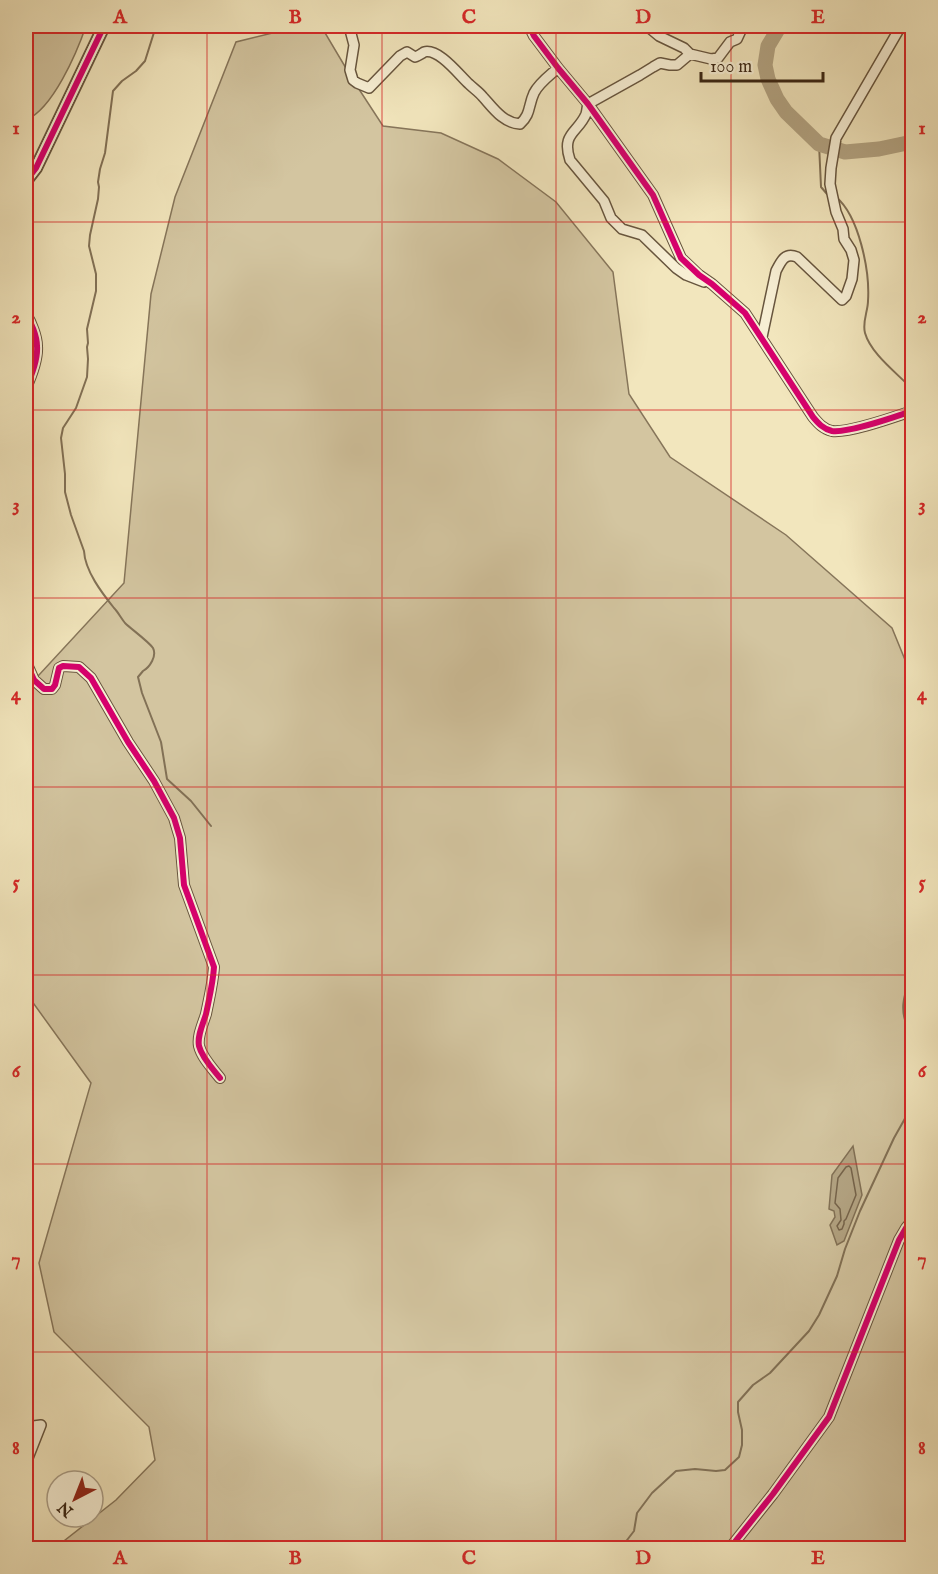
<svg xmlns="http://www.w3.org/2000/svg" width="938" height="1574" font-family="'IM FELL English',serif">
<style>
.green{fill:#d3c5a0;stroke:#86755a;stroke-width:1.5}
.water{fill:#b3a483;stroke:#827156;stroke-width:1.5}
.lines{fill:none;stroke-linecap:round;stroke-linejoin:round}
.shore{stroke:#76644b;stroke-width:1.5}
.stream{stroke:#827156;stroke-width:2}
.river{stroke:#b3a483;stroke-width:15}
.minor-casing{stroke:#67553e;stroke-width:12}
.tertiary-casing{stroke:#67553e;stroke-width:14}
.minor{stroke:#f7efd4;stroke-width:9}
.tertiary{stroke:#f7efd4;stroke-width:10}
.cycleway-casing{stroke:#f7efd4;stroke-width:10}
.cycleway{stroke:#d6006c;stroke-width:6}
.grid{fill:none;stroke:#d62828;stroke-width:1.5;stroke-opacity:0.55}
.neatline{fill:none;stroke:#d62828;stroke-width:2}
.grid-label{font-size:20px;text-anchor:middle;font-weight:bold;fill:#d62828}
</style>
<rect width="100%" height="100%" fill="#f2e6bd"/>
<filter id="stains"><feTurbulence type="fractalNoise" baseFrequency=".00333" numOctaves="4"/><feColorMatrix values="0 0 0 0 .2 0 0 0 0 .09 0 0 0 0 .02 0 0 0 .5 -.17"/></filter>
<radialGradient id="worn" r=".72"><stop offset=".6" stop-color="#630" stop-opacity="0"/><stop offset="1" stop-color="#630" stop-opacity=".3"/></radialGradient>
<!-- green -->
<path class="green" d="M26,26H86C77,52 53,109 26,120V50C32,44 33,37 26,31Z
M301,26H321L353,80L383,126L441,133L498,159L556,202L613,272L629,394L670,457L786,535L892,628L912,677V1548H55L116,1500L155,1460L149,1427L54,1332L39,1263L91,1083L26,993V689L124,583L151,294L175,197L236,42Z"/>
<!-- water -->
<path class="water" d="M853,1146L862,1195L844,1241L837,1245L830,1225L835,1217L834,1211L829,1209L832,1175Z"/>
<g class="lines">
<!-- shore -->
<path class="shore" d="M849,1166L851,1168L856,1195L846,1219L844,1221V1224L842,1229L839,1230L837,1226L841,1220L840,1209L835,1203L838,1178L846,1167Z"/>
<!-- stream -->
<path class="stream" d="M156,26L145,61L136,71L122,81L113,91L105,153L100,169L98,182L99,187L98,199L90,235L89,246L96,274V291L87,329L88,343L87,347L88,359L87,377L76,408L63,428L61,438L65,474V492L71,515L84,551C85,571 102,593 114,608C118,612 121,618 125,623C131,629 148,641 153,648C157,656 150,667 143,671L138,677L142,693L161,742L167,779L191,801L211,826
M819,144L821,187L827,194L830,195
M836,197C859,216 870,271 868,301C868,311 862,322 865,333C871,354 897,373 912,389
M912,504C908,511 910,520 912,528
M912,972C904,995 897,1013 912,1034
M616,1548L624,1544L634,1531L637,1513L652,1493L676,1471L695,1469L716,1471L725,1470L739,1457L742,1445V1430L738,1412V1402L753,1385L770,1373L809,1331L819,1315L837,1276L845,1249L860,1211L894,1138L912,1106"/>
<!-- river -->
<path class="river" d="M780,26L768,46L765,65L768,79L777,99L786,112L819,144L845,152L879,149L912,142"/>
<!-- minor casing -->
<g class="minor-casing">
<path id="minor" d="M349,26L354,45L350,70L353,80L357,83L369,88L400,56L407,52L415,57C416,57 423,53 424,52C439,48 459,75 469,84C473,88 479,92 483,97C493,108 503,123 520,124C531,114 528,106 534,93C539,83 549,76 558,68
M529,26L534,36L558,68L588,104L653,195L681,258L699,275L712,284L745,313L813,417C818,423 823,429 832,431C850,433 894,417 912,411
M647,26L659,36L684,48L690,54L711,59L718,58L730,42L737,39L743,26
M588,104C587,107 587,111 586,114C578,133 561,133 570,160L604,201L611,218L622,229L642,235L676,268L686,275L704,282
M588,104L640,75L653,67L660,63L670,65H677L690,54
M26,314C31,322 37,336 37,346C38,358 31,377 26,388
M762,337L776,271C781,261 785,252 797,257L842,300L846,296L852,279L854,260L851,250L844,239L843,229L836,212L830,184L831,168L836,138L901,26
M26,662L34,680L44,689H52L55,685L59,668L63,666L79,667L91,678L128,742L154,781L174,818L180,838L184,885L214,967C213,983 209,999 206,1014C203,1024 197,1036 199,1046C202,1058 213,1069 220,1078
M26,1427L41,1425
M26,1463L41,1425
M730,1548L773,1494L829,1417L899,1240L906,1228L912,1221"/>
</g>
<!-- tertiary casing -->
<g class="tertiary-casing">
<path id="tertiary" d="M26,181L36,168L104,26"/>
</g>
<!-- minor -->
<use href="#minor" class="minor"/>
<!-- tertiary -->
<use href="#tertiary" class="tertiary"/>
<!-- cycleway casing -->
<g class="cycleway-casing">
<path id="cycleway" d="M529,26L534,36L558,68L588,104L653,195L681,258L699,275L712,284L745,313L813,417C818,423 823,429 832,431C850,433 894,417 912,411
M26,181L36,168L104,26
M26,314C31,322 37,336 37,346C38,358 31,377 26,388
M26,662L34,680L44,689H52L55,685L59,668L63,666L79,667L91,678L128,742L154,781L174,818L180,838L184,885L214,967C213,983 209,999 206,1014C203,1024 197,1036 199,1046C202,1058 213,1069 220,1078
M730,1548L773,1494L829,1417L899,1240L906,1228L912,1221"/>
</g>
<!-- cycleway -->
<use href="#cycleway" class="cycleway"/>
</g>
<!-- grid -->
<path class="grid" d="M207,26V1548M382,26V1548M556,26V1548M731,26V1548M26,222H912M26,410H912M26,598H912M26,787H912M26,975H912M26,1164H912M26,1352H912"/>
<!-- margin -->
<rect width="938" height="1574" fill="none" stroke="#f2e6bd" stroke-width="66"/>
<!-- north arrow -->
<g transform="translate(75 1499) rotate(222)"><circle r="28" fill="#f7efd4" stroke="#ab9e87" stroke-width="1.5"/>
<path d="M0-4.5L10 22L0 15L-10 22Z" fill="#8f2418"/>
<text y="-9" font-size="16" font-weight="bold" text-anchor="middle" fill="#392513">N</text>
</g>
<!-- scale -->
<path d="M701 72v9h122v-9" fill="none" stroke="#392513" stroke-width="3"/>
<text x="710" y="72" font-size="18" fill="#392513" stroke="#f7efd4" stroke-width="4.5" paint-order="stroke">100 m</text>
<rect x="33" y="33" width="872" height="1508" class="neatline"/>
<g class="grid-label">
<text x="120" y="23">A</text>
<text x="295" y="23">B</text>
<text x="469" y="23">C</text>
<text x="643" y="23">D</text>
<text x="818" y="23">E</text>
<text x="16" y="134">1</text>
<text x="922" y="134">1</text>
<text x="16" y="323">2</text>
<text x="922" y="323">2</text>
<text x="16" y="511">3</text>
<text x="922" y="511">3</text>
<text x="16" y="700">4</text>
<text x="922" y="700">4</text>
<text x="16" y="888">5</text>
<text x="922" y="888">5</text>
<text x="16" y="1077">6</text>
<text x="922" y="1077">6</text>
<text x="16" y="1265">7</text>
<text x="922" y="1265">7</text>
<text x="16" y="1454">8</text>
<text x="922" y="1454">8</text>
<text x="120" y="1564">A</text>
<text x="295" y="1564">B</text>
<text x="469" y="1564">C</text>
<text x="643" y="1564">D</text>
<text x="818" y="1564">E</text>
</g>
<rect width="100%" height="100%" filter="url(#stains)"/>
<rect width="100%" height="100%" fill="url(#worn)"/>
</svg>
